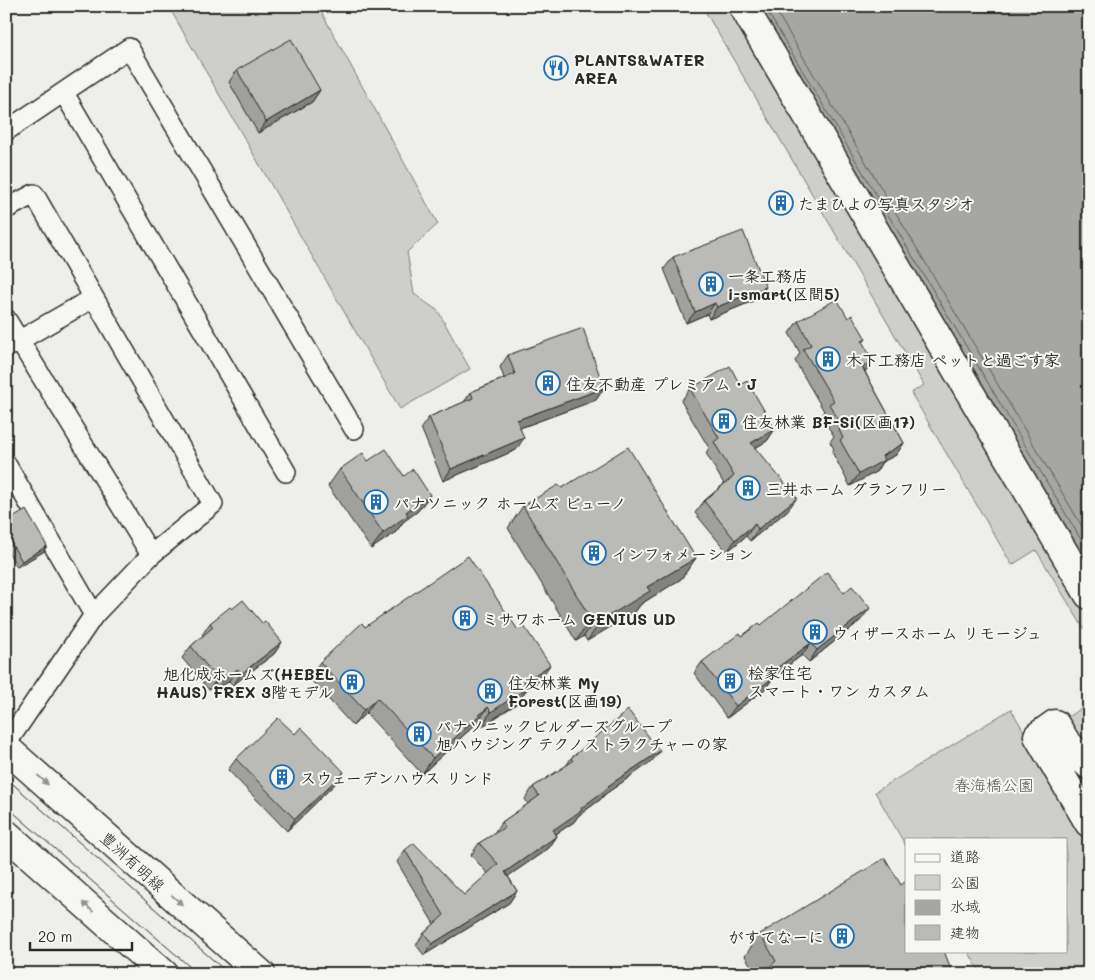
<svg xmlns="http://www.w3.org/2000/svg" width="1095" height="980" font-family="Mali,'Klee One',sans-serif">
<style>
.green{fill:#cececa;stroke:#7c7c7a}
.water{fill:#a6a6a3;stroke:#757573}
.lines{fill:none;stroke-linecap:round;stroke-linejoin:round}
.shore{stroke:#5c5c5b;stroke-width:1}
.service-casing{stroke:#2b2b2b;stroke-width:22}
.pedestrian-casing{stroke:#2b2b2b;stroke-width:31}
.secondary-casing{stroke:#2b2b2b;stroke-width:31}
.service{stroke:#f6f6f2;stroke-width:19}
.pedestrian{stroke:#f6f6f2;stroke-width:28}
.secondary{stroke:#f6f6f2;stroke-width:28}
.tram{stroke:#2b2b2b;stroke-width:1}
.wall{fill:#a0a09d;stroke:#2b2b2b}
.shaded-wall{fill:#828280;stroke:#2b2b2b}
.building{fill:#babab7;stroke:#2b2b2b}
.oneway{fill:#90908e}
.labels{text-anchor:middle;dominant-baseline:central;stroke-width:4;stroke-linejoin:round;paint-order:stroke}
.poi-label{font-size:16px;font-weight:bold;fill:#2b2b2b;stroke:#f6f6f2;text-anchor:start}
.park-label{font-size:16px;fill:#545453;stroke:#f6f6f2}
.street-label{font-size:16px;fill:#2b2b2b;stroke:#f6f6f2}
</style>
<rect width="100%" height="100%" fill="#eeeeea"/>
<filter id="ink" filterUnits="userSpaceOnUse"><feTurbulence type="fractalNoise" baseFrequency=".02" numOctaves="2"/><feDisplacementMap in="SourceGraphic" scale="10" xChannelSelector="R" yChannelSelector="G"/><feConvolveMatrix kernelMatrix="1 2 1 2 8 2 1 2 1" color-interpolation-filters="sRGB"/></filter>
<g filter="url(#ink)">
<!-- green -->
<path class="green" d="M176,6H318L438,224L407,252L414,294L438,311L470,369L400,409L170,9Z
M702,6H750L1089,572V637L1036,550L1012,565L911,393L924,385Z
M1089,704V974H981L968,951H1066V839H906V846L875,792L1011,709L1029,740Z"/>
<!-- water -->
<path class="water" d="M751,6H1089V575Z"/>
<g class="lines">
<!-- shore -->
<path class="shore" d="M764,6L1089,553
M773,6L1089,538"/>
<!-- service casing -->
<g class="service-casing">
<path id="service" d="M64,93L286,472
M6,131L129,48L354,429
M6,209L34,194L213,504L151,555L94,615L6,744
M6,319L151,555
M6,348L93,298
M6,464L94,615"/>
</g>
<!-- pedestrian casing -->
<g class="pedestrian-casing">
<path id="pedestrian" d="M743,6L1089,595
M1089,765L1066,742L1055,724L1038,736L1089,823"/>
</g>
<!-- secondary casing -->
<g class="secondary-casing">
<path id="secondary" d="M6,748L261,974
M6,834L164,974"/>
</g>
<!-- service -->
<use href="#service" class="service"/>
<!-- pedestrian -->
<use href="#pedestrian" class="pedestrian"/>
<!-- secondary -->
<use href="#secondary" class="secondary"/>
<!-- tram -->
<path class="tram" d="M6,778L229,974
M6,806L198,974"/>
</g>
<!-- wall -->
<path class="wall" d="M237,70L320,90L312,102L258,133L229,82Z
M673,257L758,299L709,319L707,314L686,323L664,269Z
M848,318L866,339L863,343L865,372L904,443L896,455L882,462L876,472L850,486L832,452L834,449L830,442L834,436L821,416L824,411L795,361L800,353L789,333L798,321Z
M508,355L604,388L596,400L520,428L516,450L443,481L421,428L429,417L464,402L471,392L504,378L500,367Z
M740,385L775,429L767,441L755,448L788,510L750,541L746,536L727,552L695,513L704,501L724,484L706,453L709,448L681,401L690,389Z
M368,461L404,476L430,495L418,511L403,522L396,532L371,549L328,486L340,469Z
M562,488L696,558L681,579L641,604L635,612L587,641L584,636L576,641L508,528L523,506Z
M6,522L47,546L43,552L17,567L6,548Z
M232,609L262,623L282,642L274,654L233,685L229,681L216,691L213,687L209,690L182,658L191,646L203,636L202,635L210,623Z
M861,620L809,662L802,655L773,677H774L765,689L727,718L694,673L702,662L761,625Z
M365,627L539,681L527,689L516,704L480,728L477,723L422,774L366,713L353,726L309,678L320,662Z
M295,734L344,772L336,783L287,831L228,770L236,759Z
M660,751L651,762L604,795L601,799L578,816L574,822L556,834L557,836L549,848L508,876L517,891L509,903L424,955L416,945L424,933L434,924L397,862L405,850L464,895L488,874L471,855L479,843L494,834H493L502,822L528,804L525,799L533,787L566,766L571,758Z
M901,885L953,974H756L745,956L760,934Z"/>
<!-- shaded-wall -->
<path class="shaded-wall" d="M320,90L312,102L258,133L266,122Z
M766,287L758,299L709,319L717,307Z
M715,303L707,314L686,323L695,312Z
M873,361L865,372L862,367Z
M604,388L596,400L509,432L517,420Z
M775,429L767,441L743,455L751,443Z
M524,438L516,450L443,481L451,469Z
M904,443L896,455L882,462L876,472L850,486L859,474L882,456Z
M430,495L418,511L403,522L396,532L371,549L383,533L406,512Z
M797,498L788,510L750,541L758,529Z
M755,524L746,536L727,552L735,540Z
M47,546L43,552L17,567L22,561Z
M696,558L681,579L641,604L635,612L587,641L602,620L647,587Z
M870,608L861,620L809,662L817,650Z
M599,615L584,636L576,641L591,619Z
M282,642L274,654L233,685L241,674Z
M811,643L802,655L762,685L770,673Z
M550,665L539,681L527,689L516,704L480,728L491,712L524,682Z
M238,669L229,681L216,691L224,679Z
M222,675L213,687L209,690L217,679Z
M774,677L765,689L727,718L736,706Z
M377,698L366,713L353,726L364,710Z
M488,707L477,723L422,774L433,758Z
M660,751L651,762L604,795L601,799L578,816L574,822L544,842L553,830L608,786Z
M344,772L336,783L287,831L295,819Z
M557,836L549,848L497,884L505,872Z
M517,891L509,903L424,955L432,944Z"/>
<!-- building -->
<path class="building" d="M291,39L320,90L266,122L237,70Z
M743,231L766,287L717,307L715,303L695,312L673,257Z
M837,299L848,318L852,315L866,339L862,341L873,361L862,367L904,443L882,456L884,460L859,474L840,440L843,438L839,430L842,425L829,404L834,401L803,349L811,345L798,321Z
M583,328L604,388L517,420L524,438L451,469L429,417L473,398L471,392L515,374L508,355Z
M730,366L740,385L747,381L775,429L751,443L797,498L758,529L755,524L735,540L704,501L734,476L714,442L719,438L690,389Z
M628,447L696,558L647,587L650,591L602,620L599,615L591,619L523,506L558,485L562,488Z
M386,449L404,476L413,469L430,495L406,512L408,515L383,533L340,469L363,453L368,461Z
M26,510L47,546L22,561L6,535V522Z
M468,556L518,630L524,626L550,665L524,682L527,688L491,712L488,707L433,758L377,698L364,710L320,662L362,623L365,627Z
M827,572L844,593L852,586L870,608L817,650L811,643L770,673L774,677L736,706L702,662L740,633L742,636L759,623L761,625Z
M243,600L262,623L265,621L282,642L241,674L238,669L224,679L222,675L217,679L191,646L213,627L210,623L230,607L232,609Z
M628,710L660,751L608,786L609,787L581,808L582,810L553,830L557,836L505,872L517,891L432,944L424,933L444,915L405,850L414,843L464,895L498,864L479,843L505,827L502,822L539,796L533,787L573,761L571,758Z
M278,718L295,734L301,727L344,772L295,819L236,759Z
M885,858L901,885L906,881V951H944L953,974H771L768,968L776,961L760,934Z"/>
<!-- one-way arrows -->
<defs><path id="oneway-solid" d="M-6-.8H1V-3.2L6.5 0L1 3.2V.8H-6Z" transform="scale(1.25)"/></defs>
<g class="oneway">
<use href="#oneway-solid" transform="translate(43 780) rotate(42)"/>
<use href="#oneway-solid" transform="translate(177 900) rotate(42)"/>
<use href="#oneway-solid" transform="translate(88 907) rotate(-138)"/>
</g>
</g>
<!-- icons -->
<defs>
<g id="restaurant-ring" transform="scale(1.25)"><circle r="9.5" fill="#f6f6f2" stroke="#1f6fb2" stroke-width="1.5"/><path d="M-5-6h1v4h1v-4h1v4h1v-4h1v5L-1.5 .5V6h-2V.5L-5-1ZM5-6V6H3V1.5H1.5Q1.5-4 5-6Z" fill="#1f6fb2"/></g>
<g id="building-ring" transform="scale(1.25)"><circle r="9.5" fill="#f6f6f2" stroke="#1f6fb2" stroke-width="1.5"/><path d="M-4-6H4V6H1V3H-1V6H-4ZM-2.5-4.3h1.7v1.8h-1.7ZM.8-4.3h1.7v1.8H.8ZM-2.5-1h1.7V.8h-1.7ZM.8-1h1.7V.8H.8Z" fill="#1f6fb2"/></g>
</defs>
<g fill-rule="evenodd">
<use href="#restaurant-ring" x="556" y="68"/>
<use href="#building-ring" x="781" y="203"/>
<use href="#building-ring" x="711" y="284"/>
<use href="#building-ring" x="828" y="359"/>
<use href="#building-ring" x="548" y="383"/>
<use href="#building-ring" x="724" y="421"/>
<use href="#building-ring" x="748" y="488"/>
<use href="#building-ring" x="376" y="502"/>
<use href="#building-ring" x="594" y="553"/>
<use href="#building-ring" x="465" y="618"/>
<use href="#building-ring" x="815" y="632"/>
<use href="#building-ring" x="730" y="681"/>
<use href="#building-ring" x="352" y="682"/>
<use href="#building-ring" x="490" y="691"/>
<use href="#building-ring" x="419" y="734"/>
<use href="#building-ring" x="282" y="777"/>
<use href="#building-ring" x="842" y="936"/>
</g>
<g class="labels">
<!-- poi labels -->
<g class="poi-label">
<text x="574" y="59">PLANTS&amp;WATER<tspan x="574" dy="18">AREA</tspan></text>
<text x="798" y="203">たまひよの写真スタジオ</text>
<text x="728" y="275">一条工務店<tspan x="728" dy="18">i-smart(区間5)</tspan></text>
<text x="846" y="359">木下工務店 ペットと過ごす家</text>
<text x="566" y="383">住友不動産 プレミアム・J</text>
<text x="742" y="421">住友林業 BF-Si(区画17)</text>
<text x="766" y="488">三井ホーム グランフリー</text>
<text x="394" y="502">パナソニック ホームズ ビューノ</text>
<text x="612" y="553">インフォメーション</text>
<text x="482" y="618">ミサワホーム GENIUS UD</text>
<text x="832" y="632">ウィザースホーム リモージュ</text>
<text x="748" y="672">桧家住宅<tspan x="748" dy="18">スマート・ワン カスタム</tspan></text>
<text x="334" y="673" text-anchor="end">旭化成ホームズ(HEBEL<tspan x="334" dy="18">HAUS) FREX 3階モデル</tspan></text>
<text x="508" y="682">住友林業 My<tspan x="508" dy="18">Forest(区画19)</tspan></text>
<text x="436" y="725">パナソニックビルダーズグループ<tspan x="436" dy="18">旭ハウジング テクノストラクチャーの家</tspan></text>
<text x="300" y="777">スウェーデンハウス リンド</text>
<text x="824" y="936" text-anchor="end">がすてなーに</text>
</g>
<!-- park labels -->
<g class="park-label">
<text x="994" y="784">春海橋公園</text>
</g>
<!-- street labels -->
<g class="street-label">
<text transform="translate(133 861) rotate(42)">豊洲有明線</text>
</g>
</g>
<!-- margin -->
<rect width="1095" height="980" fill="none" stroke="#f6f6f2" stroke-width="25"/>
<rect x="12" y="12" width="1070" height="955" fill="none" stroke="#2b2b2b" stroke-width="2" filter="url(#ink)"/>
<!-- legend -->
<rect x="905" y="838" width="162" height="115" fill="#f6f6f2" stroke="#a5a5a2"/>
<rect x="915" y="854" width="25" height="8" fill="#f6f6f2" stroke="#a5a5a2"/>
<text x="950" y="862" font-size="15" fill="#2b2b2b">道路</text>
<rect x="915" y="875" width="25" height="15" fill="#cececa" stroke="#a5a5a2"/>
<text x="950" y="888" font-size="15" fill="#2b2b2b">公園</text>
<rect x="915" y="900" width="25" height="15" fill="#a6a6a3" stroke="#a5a5a2"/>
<text x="950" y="912" font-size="15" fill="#2b2b2b">水域</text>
<rect x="915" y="925" width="25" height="15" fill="#babab7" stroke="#a5a5a2"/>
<text x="950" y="938" font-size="15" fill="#2b2b2b">建物</text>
<!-- scale -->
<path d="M30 942v8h102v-8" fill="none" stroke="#2b2b2b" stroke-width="2.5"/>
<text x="38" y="942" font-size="15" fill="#2b2b2b" stroke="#f6f6f2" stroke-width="4" paint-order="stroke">20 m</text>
</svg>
